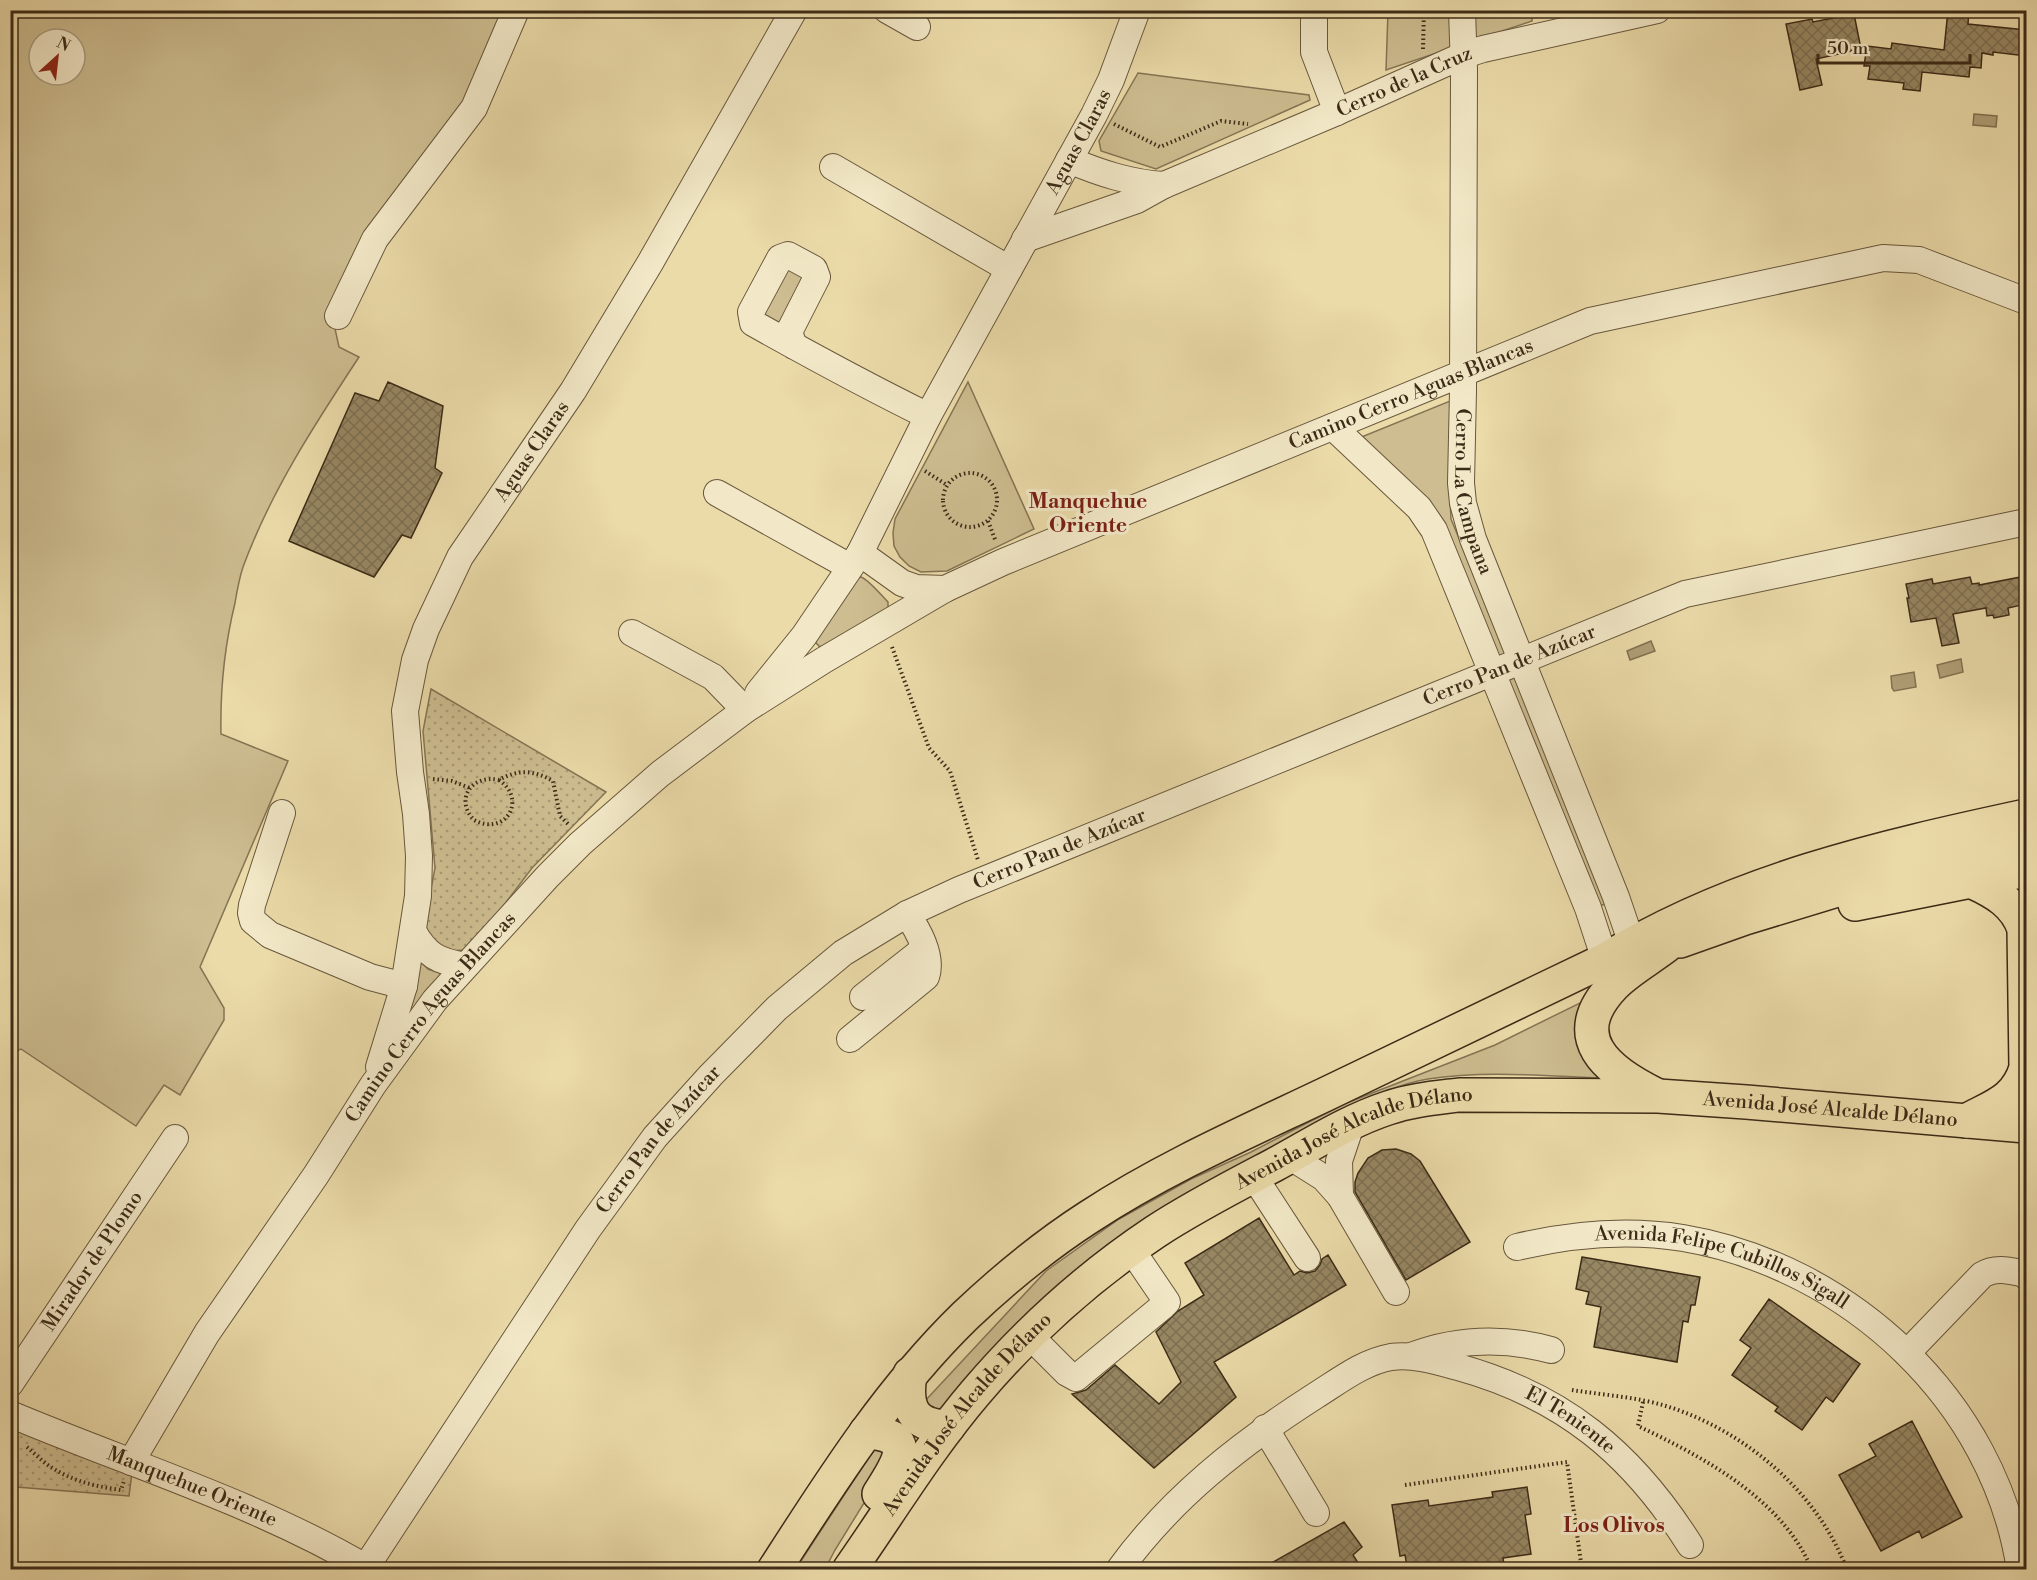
<svg xmlns="http://www.w3.org/2000/svg" width="2037" height="1580" font-family="'Libre Bodoni',serif">
<style>
.green{fill:#cdbd90;stroke:#847454;stroke-width:1.5;fill-rule:evenodd}
.park{fill:url(#park-dots);stroke:#847454;stroke-width:1.5}
.water{fill:#b09f77;stroke:#827151;stroke-width:1.5}
.building{fill:url(#building-cross-hatch);stroke:#3c2b17;stroke-width:1.5}
.lines{fill:none;stroke-linecap:round;stroke-linejoin:round}
.minor-casing{stroke:#68573c;stroke-width:28}
.major-casing{stroke:#3c2b17;stroke-width:36}
.path{stroke:#3c2b17;stroke-width:4;stroke-dasharray:1.5 3;stroke-linecap:butt}
.minor{stroke:#f2e8c7;stroke-width:26}
.major{stroke:#ebdba9;stroke-width:33}
.labels{text-anchor:middle;dominant-baseline:central;stroke-width:6;stroke-linejoin:round;paint-order:stroke}
.street-label{font-size:20px;fill:#3c2b17;stroke:#f2e8c7}
.neighbourhood-label{font-size:21px;font-weight:bold;fill:#7a1f14;stroke:#f2e8c7}
</style>
<defs>
<pattern id="park-dots" width="8" height="8" patternUnits="userSpaceOnUse" patternTransform="scale(1.5)"><rect width="8" height="8" fill="#cdbd90"/><path d="M2 2h.1M6 6h.1" fill="none" stroke="#a89a75" stroke-width="1.8" stroke-linecap="round"/></pattern>
<pattern id="building-cross-hatch" width="8" height="8" patternUnits="userSpaceOnUse" patternTransform="scale(1.5)"><rect width="8" height="8" fill="#978763"/><path d="M0 0l8 8M0 8l8-8" fill="none" stroke="#7c6f51"/></pattern>
</defs>
<rect width="100%" height="100%" fill="#ebdba9"/>
<filter id="stains"><feTurbulence type="fractalNoise" baseFrequency=".00333" numOctaves="4"/><feColorMatrix values="0 0 0 0 .2 0 0 0 0 .09 0 0 0 0 .02 0 0 0 .5 -.17"/></filter>
<radialGradient id="worn" r=".72"><stop offset=".6" stop-color="#630" stop-opacity="0"/><stop offset="1" stop-color="#630" stop-opacity=".3"/></radialGradient>
<!-- green -->
<path class="green" d="M11,11H510L469,105L332,315L339,347L359,357C315,424 271,491 243,567C239,579 237,591 235,603C224,648 220,687 221,734L288,761L200,967L224,1008V1020L180,1095L164,1085L136,1126L21,1049L11,1053ZM39,39H75V75H39Z
M1388,11H1533L1532,21L1386,70Z
M1138,73L1309,95L1310,100L1156,169L1101,151L1099,141Z
M784,262L809,271L783,328L757,319Z
M968,382L1034,529L947,571L921,572L909,566L900,557L894,546L893,533L895,519Z
M1450,401V498L1451,519L1610,902L1597,907L1444,523L1359,438Z
M861,577C869,580 881,595 888,602V609L822,647L819,646L816,643L817,637L856,578Z
M422,963L428,969L442,974L410,1015H407L419,964Z
M1588,999L1602,1078C1546,1076 1484,1070 1428,1079C1390,1085 1353,1107 1318,1123L940,1414L923,1403L1046,1271L1119,1219L1191,1179L1251,1152L1344,1104L1495,1045Z
M877,1445L893,1456L835,1550L825,1569L795,1570Z"/>
<!-- park -->
<path class="park" d="M431,689L606,792L532,868L470,950L443,951L422,936L435,868L423,731Z
M10,1424L132,1472L129,1496L16,1487L11,1483Z"/>
<!-- water -->
<path class="water" d="M1974,114L1997,116L1996,127L1973,125Z
M1651,641L1655,651L1630,660L1627,651Z
M1961,659L1963,672L1940,678L1937,665Z
M1914,672L1916,687L1894,691L1892,688L1891,676Z"/>
<!-- building -->
<path class="building" d="M1948,10H1969L1968,24L2026,30V56L1993,52V55L1982,53L1981,68L1970,67L1969,77L1922,72L1920,91L1903,89L1904,83L1868,79L1870,66H1864L1867,46L1891,49L1892,43L1944,50Z
M1854,14L1861,49L1816,59L1822,85L1800,90L1786,24L1812,19L1813,22Z
M388,382L443,406L435,468L442,473L411,538L402,535L374,577L289,541L355,393L379,401Z
M2026,576V604L2008,608L2009,615L1994,618L1993,615L1987,616L1986,608L1953,614L1959,643L1942,646L1936,618L1911,622L1907,598H1909L1906,584L1932,579L1933,584L1970,577L1972,584L1979,583V585Z
M1396,1149L1411,1154L1420,1161L1470,1242L1406,1280L1355,1192V1182L1358,1173L1368,1158L1382,1150Z
M1259,1218L1294,1275L1300,1271L1307,1273L1315,1271L1320,1265L1322,1259L1328,1255L1346,1285L1214,1362L1236,1397L1154,1468L1072,1394L1086,1390L1115,1365L1159,1404L1181,1382L1156,1332L1178,1311L1204,1295L1185,1263Z
M1582,1257L1700,1277L1695,1305H1691L1688,1322L1683,1321L1677,1362L1594,1347L1601,1307L1586,1304L1589,1292L1576,1289Z
M1769,1299L1860,1364L1833,1402L1826,1397L1802,1430L1775,1411L1778,1407L1732,1375L1751,1348L1740,1340Z
M1912,1421L1962,1517L1922,1538L1919,1531L1881,1551L1839,1475L1876,1456L1869,1444Z
M1527,1487L1531,1514L1525,1515L1531,1554L1503,1558L1504,1565L1472,1569H1436L1435,1563L1407,1567L1405,1555L1400,1556L1392,1505L1428,1500L1429,1506L1493,1497L1492,1492Z
M1344,1522L1362,1547L1353,1555L1362,1569H1261Z"/>
<g class="lines">
<!-- minor casing -->
<g class="minor-casing">
<g id="minor">
<path d="M887,10L917,27"/>
<path d="M1314,10V52L1337,112"/>
<path id="s1" d="M1462,10L1464,70L1463,391L1461,483L1463,503L1473,539L1616,897L1632,944"/>
<path d="M1069,160C1100,173 1130,183 1164,185"/>
<path d="M833,167L1009,269"/>
<path id="s2" d="M1025,239L1137,200L1164,185L1337,112L1464,55L1483,49L1657,10"/>
<path d="M338,316L375,239L474,108L516,10"/>
<path d="M794,346L789,332L817,277L814,269L788,255L780,258L751,312L753,323C810,355 869,387 928,416"/>
<path d="M1333,427L1419,508L1434,530L1588,908L1605,960"/>
<path d="M717,493L850,567"/>
<path d="M860,553L902,583L916,588L945,589"/>
<path d="M632,633L713,677L745,710"/>
<path id="s3" d="M758,693L804,636L860,553L928,416L1094,115L1111,80L1137,10"/>
<path d="M282,813L252,905L251,913L253,921L270,935L370,977L404,986"/>
<path d="M413,931C427,956 438,961 465,966"/>
<path d="M863,997L924,949"/>
<path d="M850,1039L926,977C933,957 918,930 907,914"/>
<path id="s4" d="M379,1067L404,986L418,896L419,856L416,814L410,772L405,711L415,660L426,629L460,557L573,391L650,263L794,10"/>
<path d="M1289,1156L1324,1178L1340,1196L1396,1292"/>
<path d="M1253,1175L1307,1258"/>
<path d="M1340,1196L1339,1161L1352,1122"/>
<path id="s5" d="M1517,1247C1572,1234 1627,1229 1683,1238C1849,1266 1995,1401 2020,1570"/>
<path d="M1029,1335L1067,1373L1076,1378L1162,1307L1167,1302L1131,1249"/>
<path d="M1907,1353L1982,1275C1996,1266 2011,1271 2026,1274V1276"/>
<path d="M1411,1356C1458,1338 1503,1337 1551,1350"/>
<path id="s6" d="M10,1384L175,1138"/>
<path id="s7" d="M10,1414C131,1465 257,1503 370,1570"/>
<path d="M1265,1428L1316,1513"/>
<path id="s8" d="M131,1462L207,1333L316,1175L373,1085L435,1000L548,876L580,844L660,774L745,710L824,660L945,589L1003,562L1590,321L1883,258L1919,260L2026,301"/>
<path id="s9" d="M364,1570L588,1229L655,1137L711,1075L777,1008L843,953L907,914L959,890L1685,594L2026,522"/>
<path id="s10" d="M1119,1570C1171,1498 1240,1444 1315,1396C1339,1381 1363,1362 1391,1357C1414,1354 1436,1361 1458,1367C1563,1396 1632,1453 1690,1545"/>
</g>
</g>
<!-- major casing -->
<g class="major-casing">
<g id="major">
<path d="M1855,904L2026,870"/>
<path d="M1680,941L1745,918L1929,862L2026,841"/>
<path d="M1656,1095C1607,1071 1564,1037 1614,985C1629,970 1649,959 1666,946"/>
<path d="M1966,1121C1993,1106 2016,1101 2026,1068L2024,929C2016,904 1995,892 1973,882"/>
<path d="M910,1374C905,1407 912,1426 948,1427"/>
<path d="M866,1432C920,1435 897,1465 879,1494"/>
<path d="M774,1570C832,1480 888,1391 965,1316C1003,1280 1044,1246 1089,1217C1162,1169 1244,1133 1324,1095C1417,1050 1511,1005 1605,960C1733,881 1882,847 2026,816"/>
<path id="s11" d="M849,1570C891,1510 929,1447 976,1392C1028,1331 1089,1276 1155,1232C1193,1207 1234,1186 1274,1165C1311,1145 1348,1121 1388,1108C1411,1100 1435,1098 1459,1095L1658,1096L1746,1102L2026,1126"/>
</g>
</g>
<!-- path -->
<path class="path" d="M1423,49L1424,10
M1114,124L1160,147L1221,121L1248,124
M925,471L947,485
M943 500a27 27 0 1 1 54 0a27 27 0 1 1-54 0Z
M988,521L996,542
M892,647L929,748L950,771L978,860
M433,779L452,781L470,788
M499,780C528,800 505,837 474,820C454,799 472,774 499,780C518,769 534,770 553,781L560,816L569,825
M1572,1390C1603,1395 1637,1397 1666,1406C1744,1430 1818,1492 1847,1570
M1643,1402L1638,1426C1703,1457 1783,1499 1812,1570
M27,1447C33,1452 39,1458 45,1463C68,1480 93,1486 121,1490L124,1481
M1405,1485L1567,1462L1582,1570"/>
<!-- minor -->
<use href="#minor" class="minor"/>
<!-- major -->
<use href="#major" class="major"/>
</g>
<g class="labels">
<!-- street labels -->
<g class="street-label">
<text stroke="none"><textPath href="#s2" startOffset="411">Cerro de la Cruz</textPath></text>
<text stroke="none"><textPath href="#s3" startOffset="639">Aguas Claras</textPath></text>
<text stroke="none"><textPath href="#s8" startOffset="1718">Camino Cerro Aguas Blancas</textPath></text>
<text stroke="none"><textPath href="#s4" startOffset="654">Aguas Claras</textPath></text>
<text stroke="none"><textPath href="#s1" startOffset="483">Cerro La Campana</textPath></text>
<text stroke="none"><textPath href="#s9" startOffset="1512">Cerro Pan de Azúcar</textPath></text>
<text stroke="none"><textPath href="#s9" startOffset="1026">Cerro Pan de Azúcar</textPath></text>
<text stroke="none"><textPath href="#s8" startOffset="537">Camino Cerro Aguas Blancas</textPath></text>
<text stroke="none"><textPath href="#s11" startOffset="1168">Avenida José Alcalde Délano</textPath></text>
<text stroke="none"><textPath href="#s9" startOffset="522">Cerro Pan de Azúcar</textPath></text>
<text stroke="none"><textPath href="#s11" startOffset="682">Avenida José Alcalde Délano</textPath></text>
<text stroke="none"><textPath href="#s6" startOffset="148">Mirador de Plomo</textPath></text>
<text stroke="none"><textPath href="#s5" startOffset="212">Avenida Felipe Cubillos Sigall</textPath></text>
<text stroke="none"><textPath href="#s11" startOffset="196">Avenida José Alcalde Délano</textPath></text>
<text stroke="none"><textPath href="#s10" startOffset="543">El Teniente</textPath></text>
<text stroke="none"><textPath href="#s7" startOffset="196">Manquehue Oriente</textPath></text>
</g>
<!-- neighbourhood labels -->
<g class="neighbourhood-label">
<text x="1088" y="502">Manquehue<tspan x="1088" dy="24">Oriente</tspan></text>
<text x="1614" y="1526">Los Olivos</text>
</g>
</g>
<!-- margin -->
<rect width="2037" height="1580" fill="none" stroke="#ebdba9" stroke-width="36"/>
<rect x="12" y="12" width="2013" height="1556" fill="none" stroke="#3c2b17" stroke-width="3"/>
<rect x="18" y="18" width="2001" height="1544" fill="none" stroke="#3c2b17" stroke-width="1.5"/>
<!-- north arrow -->
<g transform="translate(57 57) rotate(27)"><circle r="28" fill="#f2e8c7" stroke="#a99c81" stroke-width="1.5"/>
<path d="M0-4.5L10 22L0 15L-10 22Z" fill="#8f2418"/>
<text y="-9" font-size="16" font-weight="bold" text-anchor="middle" fill="#3c2b17">N</text>
</g>
<!-- scale -->
<path d="M1818 54v9h152v-9" fill="none" stroke="#3c2b17" stroke-width="3"/>
<text x="1827" y="54" font-size="18" fill="#3c2b17" stroke="#f2e8c7" stroke-width="4.5" paint-order="stroke">50 m</text>
<rect width="100%" height="100%" filter="url(#stains)"/>
<rect width="100%" height="100%" fill="url(#worn)"/>
</svg>
